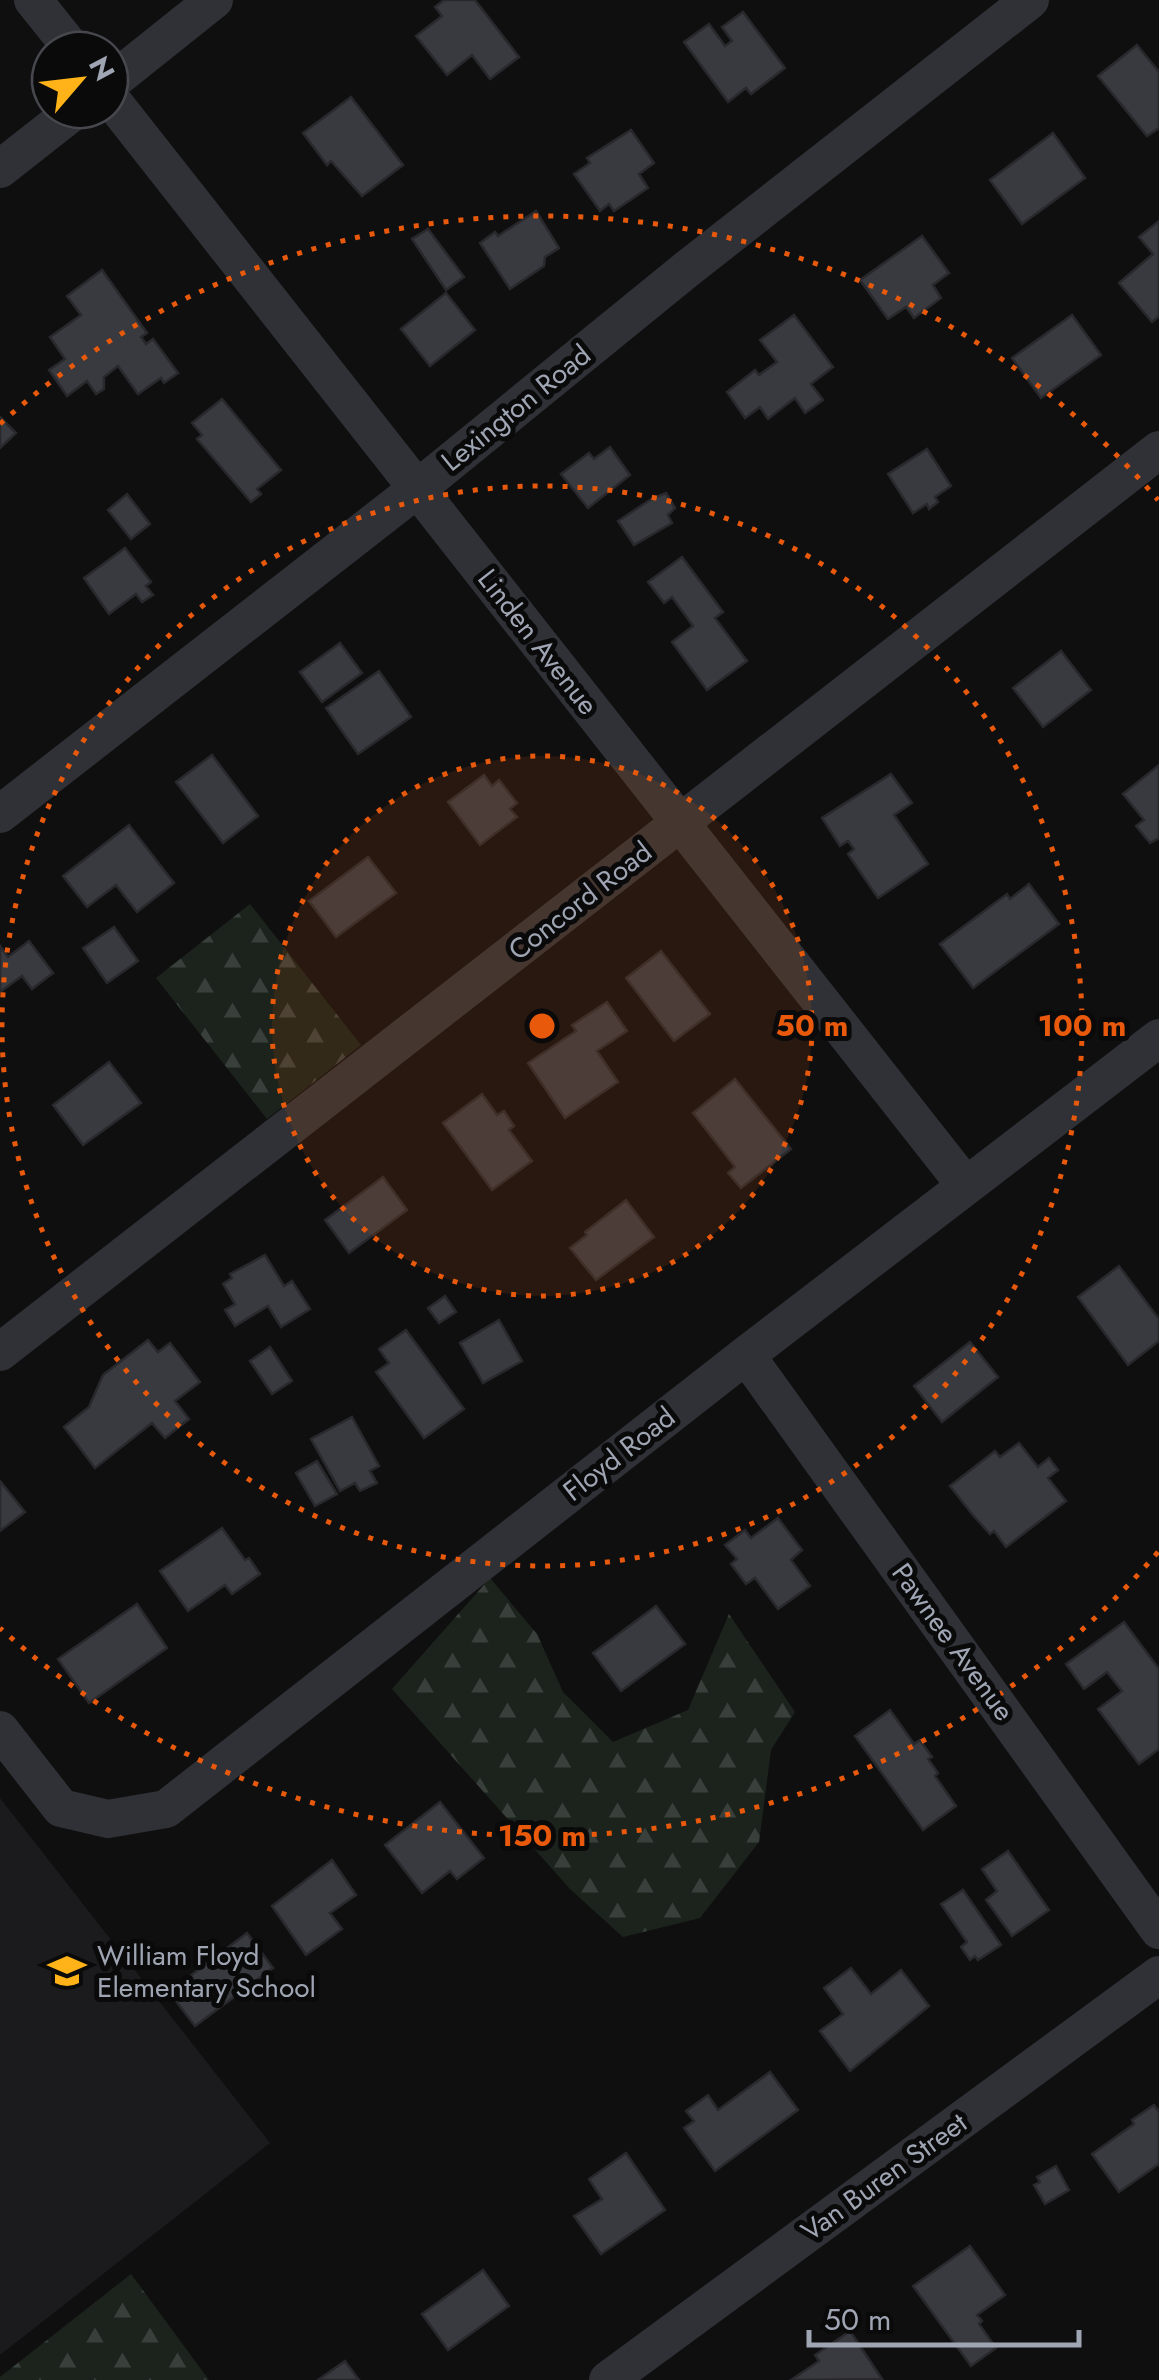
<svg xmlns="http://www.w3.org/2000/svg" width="1159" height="2380" font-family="Jost,sans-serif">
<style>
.built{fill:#1b1b1d}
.forest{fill:url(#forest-firs)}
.building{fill:#383a3f;stroke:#29292d;stroke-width:2.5}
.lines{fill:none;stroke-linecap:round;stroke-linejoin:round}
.minor{stroke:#303136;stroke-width:38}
.ring{fill:none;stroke:#e8590c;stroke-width:5;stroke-dasharray:5 10}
.labels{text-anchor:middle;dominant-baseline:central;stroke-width:10;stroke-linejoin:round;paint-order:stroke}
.street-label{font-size:28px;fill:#9fa5b3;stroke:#0a0a0b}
.poi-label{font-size:28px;fill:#9fa5b3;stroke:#0a0a0b;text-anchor:start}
.centre{fill:#e8590c;stroke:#0a0a0b;stroke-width:5}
.ring-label{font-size:30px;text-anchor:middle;font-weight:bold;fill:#e8590c;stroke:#0a0a0b;stroke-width:10;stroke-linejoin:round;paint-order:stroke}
</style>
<defs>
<pattern id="forest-firs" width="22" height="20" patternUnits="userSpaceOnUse" patternTransform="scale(2.5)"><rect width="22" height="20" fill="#1b231c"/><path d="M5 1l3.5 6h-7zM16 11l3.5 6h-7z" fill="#39403b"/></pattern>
</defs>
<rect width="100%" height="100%" fill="#0f0f10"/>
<!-- built -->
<path class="built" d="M0,1798L270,2143L0,2355Z"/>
<!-- forest -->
<path class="forest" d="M250,904L361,1045L267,1119L156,978Z
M490,1578L537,1634L563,1692L613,1742L688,1710L729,1614L795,1712L771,1750L759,1842L700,1918L623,1937L570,1889L392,1689Z
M131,2274L209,2380H0V2377Z"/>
<!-- building -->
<path class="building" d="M444,0H475L519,57L490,79L472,55L447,75L416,36L442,16L435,7Z
M743,12L785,68L751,94L746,88L728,102L684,42L709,24L725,46L732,41L722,27Z
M1137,45L1159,72V128L1147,136L1098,76Z
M351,97L403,165L362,196L331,161L327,165L303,133Z
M631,130L654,163L639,174L648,188L614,211L609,204L600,211L574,174L590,163L587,158Z
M1053,133L1085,178L1022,224L990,180Z
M536,211L559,248L545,257L544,266L510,289L480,243L495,232L498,236Z
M1159,221V316L1152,322L1119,283L1153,254L1139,237Z
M428,229L464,277L446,290L412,239Z
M922,236L949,273L933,285L941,298L914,318L906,307L888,319L860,280Z
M102,270L147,333L141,337L146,344L153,339L178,373L164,383L161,378L138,394L118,366L104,377V389L96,394L87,381L67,396L49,370L65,359L50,337L81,315L67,296Z
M446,293L475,330L430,366L401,329Z
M794,315L833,367L811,384L823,400L805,413L795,398L768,419L760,407L745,418L727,392L755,370L759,375L777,362L760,340Z
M1072,315L1101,355L1041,398L1012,358Z
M222,399L281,470L257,489L261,494L251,502L197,439L202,435L192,423Z
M0,417L16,433L0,448Z
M610,447L630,475L588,508L561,474L589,453L594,459Z
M927,449L951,486L935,497L938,502L929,509L927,504L913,513L888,474Z
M666,493L675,508L668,515L672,523L634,545L618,521L653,498Z
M127,494L150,524L131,539L108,510Z
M125,548L151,582L146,586L153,595L142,602L136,594L109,614L84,578Z
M682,557L723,612L715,618L747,661L707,690L672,642L693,626L672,597L664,603L648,582Z
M340,643L362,673L322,702L300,672Z
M1061,651L1091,690L1043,727L1013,688Z
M379,671L411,717L358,754L326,708Z
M212,755L258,816L223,843L176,782Z
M1159,765V838L1150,843L1136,826L1144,820L1123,794Z
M891,774L912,803L894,815L928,864L878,898L848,854L854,849L848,841L840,846L822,818Z
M484,775L492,786L499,780L517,803L510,809L517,817L480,845L448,802Z
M129,825L174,883L137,912L116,885L87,907L63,876Z
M368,857L396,893L336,937L309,901Z
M1029,884L1059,924L973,988L940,944L1007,894L1010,899Z
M114,927L138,961L107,983L83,948Z
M29,941L53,973L32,989L22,976L0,992V946L8,957Z
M661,951L710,1014L674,1041L626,978Z
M607,1002L627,1031L597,1051L618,1082L565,1118L528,1063L576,1031L572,1025Z
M109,1062L141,1103L83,1145L53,1105Z
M735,1079L791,1149L741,1188L728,1173L735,1167L693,1113Z
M482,1094L497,1115L504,1111L514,1126L509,1130L532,1161L492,1190L443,1123Z
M383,1177L407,1210L349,1253L325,1220Z
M626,1200L654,1237L596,1280L570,1248L587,1235L585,1232Z
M265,1255L284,1286L292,1281L310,1309L281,1327L268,1306L235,1326L225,1310L235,1304L223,1284L232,1278L230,1274Z
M1119,1266L1159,1319V1341L1128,1365L1078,1297Z
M445,1296L456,1312L439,1323L428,1308Z
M499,1320L522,1361L483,1383L460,1343Z
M406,1330L464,1409L424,1438L376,1372L389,1363L379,1349Z
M148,1340L158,1352L170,1343L200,1382L175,1401L189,1419L165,1438L152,1423L95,1468L64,1427L89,1407L103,1375Z
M970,1342L998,1377L942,1422L914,1386Z
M270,1347L292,1381L272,1394L250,1361Z
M352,1417L379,1466L370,1471L377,1483L360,1491L355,1483L340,1491L311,1439Z
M1019,1443L1038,1467L1049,1458L1058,1470L1048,1478L1066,1501L1006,1547L994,1531L990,1534L972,1514L950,1486L995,1451L1000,1457Z
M317,1461L337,1494L315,1506L296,1473Z
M0,1481L25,1512L0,1531Z
M778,1518L802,1550L791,1560L810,1586L778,1609L755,1578L746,1584L731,1564L737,1559L725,1545L745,1530L751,1538Z
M222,1528L245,1560L249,1558L260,1574L232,1594L225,1585L188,1611L160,1571Z
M137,1604L167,1648L89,1703L58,1659Z
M656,1606L685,1644L621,1691L593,1653Z
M1124,1622L1159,1669V1749L1139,1764L1098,1709L1122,1691L1107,1672L1084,1689L1066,1664Z
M890,1710L914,1744L920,1740L932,1757L928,1759L938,1773L935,1776L956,1806L923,1830L855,1736Z
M440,1802L484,1858L457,1879L450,1871L422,1893L385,1845Z
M1008,1851L1049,1910L1012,1936L986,1900L997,1891L982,1869Z
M332,1860L356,1895L330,1913L342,1929L306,1955L272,1906Z
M963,1890L1001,1945L978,1960L975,1956L970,1960L961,1947L967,1942L941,1904Z
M247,1933L273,1968L195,2026L169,1992Z
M851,1968L871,1994L901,1970L929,2006L850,2071L820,2031L843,2014L824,1988Z
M770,2072L798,2110L715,2171L684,2128L694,2121L686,2111L708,2095L718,2110Z
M1154,2105L1159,2112V2164L1119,2192L1092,2154L1134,2124L1132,2120Z
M626,2153L665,2210L601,2254L574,2216L602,2199L589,2179Z
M1056,2166L1069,2190L1045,2204L1034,2185L1040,2182L1037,2177Z
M970,2246L1005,2295L977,2315L982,2321L979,2324L996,2348L971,2366L913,2286Z
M483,2270L509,2306L448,2350L422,2314Z
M850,2331L882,2379L791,2380L819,2361L815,2355Z
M345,2361L359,2380H318Z"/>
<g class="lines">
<!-- minor -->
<path class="minor" d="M33,0L73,50
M110,83L214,0
M110,98L966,1186
M0,169L75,110
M0,814L417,489L687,269L1030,0
M0,1352L1159,450
M746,1355L1159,1930
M0,1730L61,1808L108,1819L166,1809L746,1355L1159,1038
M608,2380L1159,1975"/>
</g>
<!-- distance rings -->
<circle cx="542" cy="1026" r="270" fill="#e8590c" fill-opacity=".12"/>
<g class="ring">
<circle cx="542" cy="1026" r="270"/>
<circle cx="542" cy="1026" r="540"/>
<path d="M1158 1552A810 810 0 0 1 0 1628M0 424A810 810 0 0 1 1158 500"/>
</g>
<!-- icons -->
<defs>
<g id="school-bare" transform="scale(3)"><path d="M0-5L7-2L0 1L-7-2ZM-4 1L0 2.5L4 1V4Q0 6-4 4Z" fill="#ffb318" stroke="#0a0a0b" stroke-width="2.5" paint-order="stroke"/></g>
</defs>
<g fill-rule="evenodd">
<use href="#school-bare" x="67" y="1971"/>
</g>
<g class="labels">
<!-- street labels -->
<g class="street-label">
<text transform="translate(516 408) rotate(-39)">Lexington Road</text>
<text transform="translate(538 642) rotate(52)">Linden Avenue</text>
<text transform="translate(580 901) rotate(-38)">Concord Road</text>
<text transform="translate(619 1454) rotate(-38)">Floyd Road</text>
<text transform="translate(953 1642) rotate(54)">Pawnee Avenue</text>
<text transform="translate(884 2177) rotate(-36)">Van Buren Street</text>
</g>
<!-- poi labels -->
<g class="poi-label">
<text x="97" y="1955">William Floyd<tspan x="97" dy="32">Elementary School</tspan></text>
</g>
</g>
<circle cx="542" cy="1026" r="15" class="centre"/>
<g class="ring-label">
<text x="812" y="1036">50 m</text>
<text x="1082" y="1036">100 m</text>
<text x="542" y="1846">150 m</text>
</g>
<!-- north arrow -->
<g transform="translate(80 80) rotate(62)"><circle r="48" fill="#0a0a0b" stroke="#46484e" stroke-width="2.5"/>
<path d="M0-8L18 38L0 25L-18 38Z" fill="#ffb318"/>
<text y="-15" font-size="28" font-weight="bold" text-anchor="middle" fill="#9fa5b3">N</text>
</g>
<!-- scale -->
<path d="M809 2330v15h270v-15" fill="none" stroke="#9fa5b3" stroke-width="5"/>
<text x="824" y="2330" font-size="30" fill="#9fa5b3" stroke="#0a0a0b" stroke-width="8" paint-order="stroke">50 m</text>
</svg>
